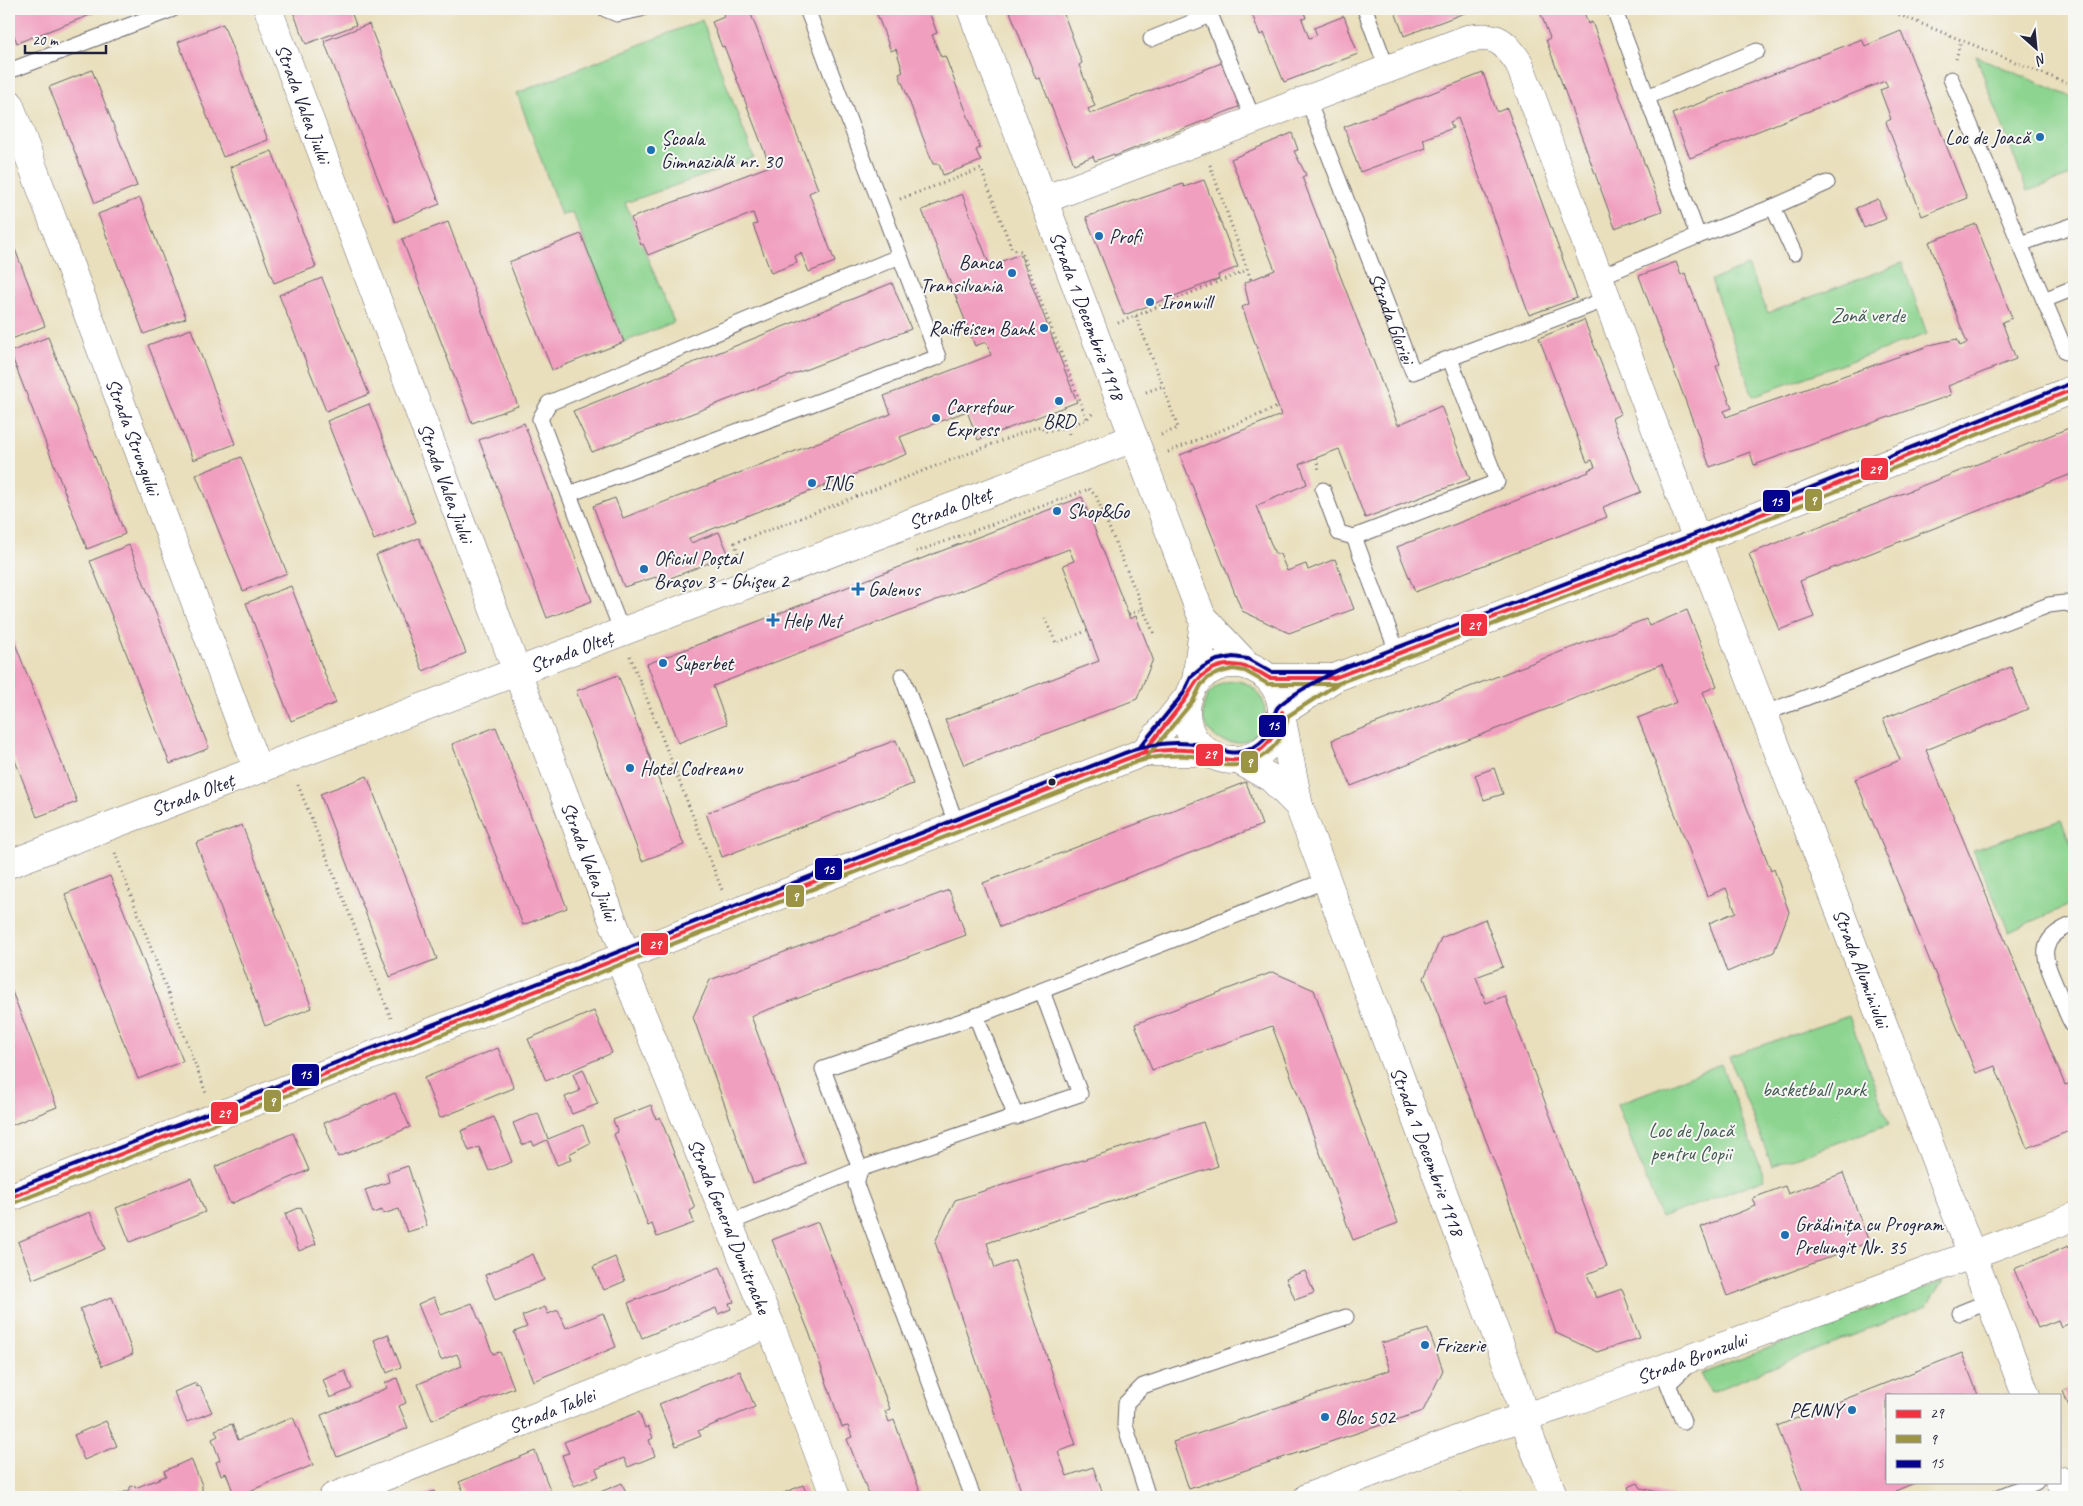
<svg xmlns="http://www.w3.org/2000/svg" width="2083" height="1506" font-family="Caveat,sans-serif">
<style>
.green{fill:#8cd48f;stroke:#577b65}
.building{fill:#f19fbf}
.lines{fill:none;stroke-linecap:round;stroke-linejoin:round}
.lane-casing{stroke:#686468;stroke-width:17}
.street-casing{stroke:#686468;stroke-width:29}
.secondary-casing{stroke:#686468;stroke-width:29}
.path{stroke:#686468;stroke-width:3;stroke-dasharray:1 4;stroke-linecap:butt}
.lane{stroke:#fff;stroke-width:15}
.street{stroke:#fff;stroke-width:28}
.secondary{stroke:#fff;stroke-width:28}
.bus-1-casing{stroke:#f6f6f2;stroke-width:8}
.bus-2-casing{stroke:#f6f6f2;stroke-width:8}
.bus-3-casing{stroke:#f6f6f2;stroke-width:8}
.bus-1{stroke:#ef3341;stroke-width:4}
.bus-2{stroke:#9c9445;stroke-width:4}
.bus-3{stroke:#06048c;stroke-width:4}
.poi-dot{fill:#1f6fb2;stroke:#f6f6f2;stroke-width:2}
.bus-dot{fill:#22223b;stroke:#f6f6f2;stroke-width:2}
.labels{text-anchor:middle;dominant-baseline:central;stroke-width:4;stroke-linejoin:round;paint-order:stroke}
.street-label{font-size:20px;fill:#22223b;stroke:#f6f6f2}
.poi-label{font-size:20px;fill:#22223b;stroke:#f6f6f2;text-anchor:start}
.park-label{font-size:20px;fill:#425754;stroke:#f6f6f2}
.line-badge{stroke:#f6f6f2;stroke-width:2}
.badge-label{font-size:14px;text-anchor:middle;font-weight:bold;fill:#fff}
</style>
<rect width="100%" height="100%" fill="#f6f6f2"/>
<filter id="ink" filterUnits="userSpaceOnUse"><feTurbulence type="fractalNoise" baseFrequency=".02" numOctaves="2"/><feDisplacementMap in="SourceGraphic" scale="10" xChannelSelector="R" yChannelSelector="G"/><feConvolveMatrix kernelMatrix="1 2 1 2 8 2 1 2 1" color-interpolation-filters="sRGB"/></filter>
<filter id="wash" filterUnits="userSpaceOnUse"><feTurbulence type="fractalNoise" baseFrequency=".0096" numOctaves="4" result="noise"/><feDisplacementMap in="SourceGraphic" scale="20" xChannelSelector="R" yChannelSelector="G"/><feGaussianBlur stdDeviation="1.12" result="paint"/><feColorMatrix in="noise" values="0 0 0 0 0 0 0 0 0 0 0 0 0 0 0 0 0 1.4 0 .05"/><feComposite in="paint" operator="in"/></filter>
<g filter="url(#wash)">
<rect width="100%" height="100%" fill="#e9dfbc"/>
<!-- green -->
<path class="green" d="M702,20L754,158L625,203L674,322L624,342L573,213L561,215L517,93Z
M1976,56L2074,98V175L2027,191Z
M1902,263L1927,334L1753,396L1711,280L1748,266L1768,313Z
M1203 712a31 31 0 1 1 62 0a31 31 0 1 1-62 0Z
M2061,820L2074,850V903L2009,932L1973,850Z
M1849,1016L1889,1124L1772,1166L1729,1056Z
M1721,1064L1765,1179L1661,1218L1617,1104Z
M1943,1281L1927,1306L1711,1392L1701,1374Z"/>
<g id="blocks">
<!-- building -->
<path class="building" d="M9,9H106L17,43L9,23Z
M292,9H350L356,25L306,44Z
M735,9H749L818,189L809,193L835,262L809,272L801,253L795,256L797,263L771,273L753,225L757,224L753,213L648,255L643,244L641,245L631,218L770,166L724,46L722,47L712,22L724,17L723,13Z
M875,9H928L937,33L932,35L941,57L945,56L980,148L976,150L981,161L943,175L939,164H933L899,74L903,72L896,49L891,51Z
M1009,9H1062L1082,63L1079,65L1095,106L1088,109L1090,114L1224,62L1241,106L1115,156L1114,154L1095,161L1093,156L1074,164L1040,78L1036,79Z
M1250,9H1303L1306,18L1302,19L1309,38L1317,35L1314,28L1344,16L1358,54L1284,82L1264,33L1260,35Z
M1394,9H1475L1404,36Z
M1539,9H1583L1588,24L1592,22L1662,211L1615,228L1546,40L1550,38Z
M223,24L268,140L223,157L178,42Z
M369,24L440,204L395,222L324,41Z
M1901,31L1967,198L1922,216L1886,122L1891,119L1880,90L1888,87L1885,81L1690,158L1672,114L1862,39L1865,46Z
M92,70L137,186L95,203L49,87Z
M1483,73L1497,112L1507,108L1577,298L1529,315L1458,118L1450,122L1453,128L1423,139L1426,148L1360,172L1344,127Z
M1292,133L1298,150L1294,151L1306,175L1302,177L1398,425L1441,406L1470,479L1365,518L1339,449L1300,464L1307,484L1256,506L1275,554H1280L1287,571L1306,564L1308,570L1335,559L1354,609L1289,633L1242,611L1180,455L1281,415L1242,307L1249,304L1244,283L1275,270L1231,159Z
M272,151L316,267L274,283L230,167Z
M1204,180L1238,267L1218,275L1219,279L1124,315L1086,217L1183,184L1184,187Z
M962,194L990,266L1020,254L1077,402L978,440L967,411L900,437L907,454L689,538L691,543L719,532L729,555L658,583L656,577L624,587L593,506L615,498L623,518L891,414L884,396L991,355L986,342L975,346L922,210Z
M140,198L186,318L144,334L98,214Z
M1878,199L1886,219L1864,228L1856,208Z
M448,222L518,406L472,423L402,239Z
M1976,224L2012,318L2002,322L2016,359L1948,386L1951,395L1754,465L1750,452L1710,467L1639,276L1676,262L1681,275L1685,273L1720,364L1716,366L1732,408L1724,411L1726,417L1934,344L1957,339L1960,346L1967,343L1929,242Z
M9,234L45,326L9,340Z
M581,234L624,342L552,370L509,262Z
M322,278L369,394L326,411L279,295Z
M892,283L911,329L592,452L573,411Z
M1584,320L1621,414L1612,418L1641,492L1603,507L1607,517L1415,592L1397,547L1589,472L1588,470L1595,467L1592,460L1587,462L1539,338Z
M191,329L235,444L193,460L148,345Z
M48,337L125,534L87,549L10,352Z
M369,404L416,522L374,540L327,421Z
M524,423L592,601L547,618L479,440Z
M2074,426V473L1800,581L1814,617L1779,630L1749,554Z
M241,457L287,573L243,591L196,475Z
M1082,497L1130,619L1136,616L1153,659L1137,699L964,765L945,720L1099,661L1063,565L1074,561L1069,549L713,686L727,724L678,743L647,664Z
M419,538L466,653L423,671L376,555Z
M129,545L209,748L170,764L90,561Z
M291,586L336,703L291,721L246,603Z
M1687,610L1717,686L1703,692L1771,871L1774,869L1789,912L1774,952L1727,972L1709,923L1736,912L1726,888L1707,896L1638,718L1677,702L1662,664L1351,786L1332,740L1646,619L1649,626Z
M9,628L77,802L37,817L9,745Z
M2011,667L2028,709L1926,750L2065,1085L2074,1082V1129L2027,1148L1995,1066L1976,1073L1855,779L1900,760L1883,719Z
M618,675L684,845L642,861L576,691Z
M496,727L567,908L523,925L452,744Z
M896,740L913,784L722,857L706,813Z
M1494,768L1503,794L1484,800L1475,775Z
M367,776L437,959L390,977L320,794Z
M1246,782L1262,825L1000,927L983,883Z
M242,825L312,1008L265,1026L196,843Z
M110,876L183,1061L138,1079L65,894Z
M949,890L966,935L751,1016L806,1164L753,1183L693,1017L710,980Z
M1485,919L1503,967L1476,977L1486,1003L1505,996L1607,1266L1587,1274L1596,1298L1622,1289L1640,1338L1597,1352L1556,1333L1500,1177L1424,978L1441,938Z
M1273,972L1314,990L1398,1223L1353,1240L1272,1026L1152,1070L1135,1024Z
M9,984L57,1107L12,1125L9,1116Z
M594,1011L612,1053L546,1081L528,1039Z
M498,1048L514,1088L440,1118L424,1078Z
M583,1069L598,1104L572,1114L565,1097L580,1091L573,1074Z
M395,1093L410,1127L338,1157L324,1123Z
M651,1105L656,1119L660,1117L695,1208L690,1211L694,1223L657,1237L652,1224L648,1226L614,1134L618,1132L613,1120Z
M538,1113L548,1139L583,1125L590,1143L569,1154L571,1160L557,1165L547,1140L534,1146L532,1141L522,1145L513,1123Z
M494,1117L512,1162L489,1171L479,1147L469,1151L461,1131Z
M1203,1122L1218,1166L987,1243L995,1268L1015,1260L1076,1445L1058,1452L1067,1476L1093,1467L1104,1497H1021L1022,1494L1013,1466L935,1242L955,1200Z
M293,1133L309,1170L230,1204L215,1167Z
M408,1166L427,1226L407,1232L399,1209L383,1214L382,1210L373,1213L365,1190L389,1182L387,1173Z
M1843,1173L1869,1242L1727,1296L1701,1227L1756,1206L1753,1198L1785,1186L1788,1194Z
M191,1178L205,1212L130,1242L116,1208Z
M301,1207L316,1244L299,1251L285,1214Z
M90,1212L105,1249L33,1279L18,1242Z
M818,1222L890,1409L885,1411L889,1422L894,1420L922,1497H870L847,1439L852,1437L848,1426L842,1427L809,1332L772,1240Z
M2068,1246L2074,1262V1313L2070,1315L2073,1322L2061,1327L2058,1320L2038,1328L2014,1269Z
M533,1254L544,1280L495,1300L485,1275Z
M615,1257L625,1281L604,1290L593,1267Z
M720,1267L734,1302L729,1303L731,1309L718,1314L716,1308L642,1338L628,1303Z
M1305,1271L1314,1293L1295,1300L1286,1278Z
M112,1297L133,1354L102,1366L80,1309Z
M434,1297L441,1315L472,1303L493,1354L500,1352L514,1388L432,1420L418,1384L462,1366L457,1354L441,1360L418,1304Z
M545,1307L548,1314L558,1310L566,1328L603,1313L616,1347L533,1381L514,1332L527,1327L522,1316Z
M1428,1329L1443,1370L1423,1411L1189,1489L1173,1442L1390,1370L1381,1343Z
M388,1334L401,1367L387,1373L374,1340Z
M1962,1353L1978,1395H1887V1482H1917L1895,1491L1897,1497H1805L1777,1426Z
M345,1371L352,1389L330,1398L323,1380Z
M740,1371L755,1407L698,1431L701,1436L676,1446L659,1404Z
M397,1378L406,1403L399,1406L408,1428L337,1457L321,1415L387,1388L385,1383Z
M196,1383L197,1387L200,1386L212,1412L187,1422L174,1392Z
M2074,1386V1419L2063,1391Z
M639,1412L645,1428L648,1426L653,1438L649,1440L655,1456L628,1467L624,1458L596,1469L599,1476L574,1486L562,1455L569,1453L564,1442Z
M293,1417L313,1465L235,1497L226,1473L221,1475L216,1462L220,1460L212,1439L218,1436L215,1430L232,1424L238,1440Z
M106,1421L117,1446L84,1460L74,1435Z
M535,1451L552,1495L551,1497H466L459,1482Z
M191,1459L202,1485V1497H118L117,1495L130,1490V1487L135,1485V1488L166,1476L164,1471Z
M622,1483L628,1497H600L598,1493Z
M1638,1483L1641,1488L1670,1495L1671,1497H1632L1628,1487Z
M803,1485L808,1497H774Z
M434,1491L437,1497H418Z
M587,1491L589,1497H571V1496Z
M1461,1492L1463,1497H1446Z"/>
</g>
</g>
<g filter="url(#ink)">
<use href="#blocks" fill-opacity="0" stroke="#686468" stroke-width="1"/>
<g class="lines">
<!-- lane casing -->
<g class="lane-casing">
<g id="lane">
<path d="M605,9L617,14L641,9"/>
<path d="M1208,9L1253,119"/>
<path d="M1365,9L1387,69"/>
<path d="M1614,9L1647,97"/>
<path d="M1151,39L1210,15"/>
<path d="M1757,51L1647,97L1698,236L1773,207L1827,183"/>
<path d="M9,71L173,9"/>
<path d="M1951,79L2020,244L2074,225"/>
<path id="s1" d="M1307,98L1413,372L1607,299"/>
<path d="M1773,207L1794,253"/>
<path d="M2020,244L2044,300"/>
<path d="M1599,277L1698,236"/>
<path d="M2074,288L2044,300L2066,352L2074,348"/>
<path d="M1323,490L1339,533L1354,537L1497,482L1450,359"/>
<path d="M569,494L938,357L807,9"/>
<path d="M1354,537L1398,654"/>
<path d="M622,632L540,419L549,403L900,256"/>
<path d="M902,676L957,826"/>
<path d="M1763,714L2049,605L2065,603L2074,606"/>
<path d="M2074,924C2034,939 2044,959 2058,991C2063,1003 2067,1017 2074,1027"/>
<path d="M976,1016L1016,1117"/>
<path d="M729,1223L860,1169L1080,1094L1042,991"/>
<path d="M1960,1313L1990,1301"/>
<path d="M1683,1421L1668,1384L1687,1366"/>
<path d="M973,1497L856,1185L860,1169L823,1069L976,1016L1327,880"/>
<path d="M1148,1497L1125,1425L1126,1403L1143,1386L1346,1317"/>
<path d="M1999,1497L2036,1482"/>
</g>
</g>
<!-- street casing -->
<g class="street-casing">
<g id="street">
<path id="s2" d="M268,9L528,701L626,955"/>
<path id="s3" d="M971,9L1202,617L1247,665"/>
<path id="s4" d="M9,103L258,770"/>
<path id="s5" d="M1043,200L1467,39C1495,34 1503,39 1519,63L1706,564L2026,1395"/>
<path d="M1196,681L1204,621"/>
<path id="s6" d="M9,864L1134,438"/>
<path id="s7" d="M619,958L770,1324L835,1497"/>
<path d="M2059,1480L2066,1497"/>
<path id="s8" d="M333,1497L770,1324"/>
<path id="s9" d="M1308,1497L1480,1431L1572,1402L2074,1217"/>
</g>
</g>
<!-- secondary casing -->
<g class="secondary-casing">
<g id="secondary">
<circle cx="1234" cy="712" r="48"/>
<path d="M1269,678H1334"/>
<path d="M1282,712L1334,678L1697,540L2074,389"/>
<path id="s10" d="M1282,720L1299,806L1515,1385L1532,1443L1554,1497"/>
<path d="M1144,752L1188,697"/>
<path d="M1238,760L1271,778L1299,806"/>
<path d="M9,1198L1144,752H1207"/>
</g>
</g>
<!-- path -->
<path class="path" d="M1885,9L2074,86
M1956,59L1961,40
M1210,165L1251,280
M900,199L981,169L1012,249L1021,251L1087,419
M1136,316L1163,386
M1118,323L1247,270
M1146,392L1163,386L1178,428L1161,435
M1069,434L1067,427L1087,419L1095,411
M1168,452L1278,407
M1316,458L1319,470
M1089,489L1096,496L1143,609
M916,552L1089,489
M739,558L735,543L1040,426L1047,432L1067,427
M1129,614L1143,609L1155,636
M1045,618L1056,643L1089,630
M630,656L722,890
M298,785L391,1018
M115,853L206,1093"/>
<!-- lane -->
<use href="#lane" class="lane"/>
<!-- street -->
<use href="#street" class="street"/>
<!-- secondary -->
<use href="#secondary" class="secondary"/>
<!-- bus-1 casing -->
<g class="bus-1-casing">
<path id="bus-1" d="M1269,678H1334L1697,540L2074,389
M1114,764C1139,753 1157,749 1185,750C1201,750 1209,755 1223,759C1254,766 1277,740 1282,712
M9,1198L1144,752C1157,735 1171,718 1184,701C1189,695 1192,687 1197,681C1218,658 1245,662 1269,678"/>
</g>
<!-- bus-2 casing -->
<g class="bus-2-casing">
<path id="bus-2" d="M1116,770C1142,758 1163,754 1192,756C1204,757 1213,764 1225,765C1257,768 1283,747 1288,716L1337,684L1351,678
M11,1204L1146,758L1193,701L1201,685L1209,677L1221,672L1233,669L1245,671L1268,684H1336L1699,546L2074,396"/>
</g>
<!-- bus-3 casing -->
<g class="bus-3-casing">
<path id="bus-3" d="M1112,758C1142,745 1168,740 1201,745C1217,747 1228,756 1245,751C1259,747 1270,736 1274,722C1275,718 1274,711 1278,707C1288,696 1332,672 1347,666
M9,1191L1140,747L1183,694L1191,677L1203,667L1217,660L1233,657L1248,659L1271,672H1333L1695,534L2072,383"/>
</g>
<!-- bus-1 -->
<use href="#bus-1" class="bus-1"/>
<!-- bus-2 -->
<use href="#bus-2" class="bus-2"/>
<!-- bus-3 -->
<use href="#bus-3" class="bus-3"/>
</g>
</g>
<!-- markers -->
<g class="poi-dot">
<circle cx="2040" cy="137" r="5"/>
<circle cx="651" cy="150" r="5"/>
<circle cx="1099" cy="236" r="5"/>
<circle cx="1012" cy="273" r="5"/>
<circle cx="1150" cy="302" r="5"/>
<circle cx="1044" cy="328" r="5"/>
<circle cx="1059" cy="401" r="5"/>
<circle cx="936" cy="418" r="5"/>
<circle cx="812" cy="483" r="5"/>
<circle cx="1057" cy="511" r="5"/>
<circle cx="644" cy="569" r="5"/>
<path d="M855.5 581.5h5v5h5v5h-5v5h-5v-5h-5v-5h5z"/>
<path d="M770.5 612.5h5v5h5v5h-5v5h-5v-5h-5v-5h5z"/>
<circle cx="663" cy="663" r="5"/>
<circle cx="630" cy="768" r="5"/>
<circle cx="1785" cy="1235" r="5"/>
<circle cx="1425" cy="1345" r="5"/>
<circle cx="1852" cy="1410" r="5"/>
<circle cx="1325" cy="1417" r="5"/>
</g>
<circle class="bus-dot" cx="1052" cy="782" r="4.5"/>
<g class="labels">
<!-- street labels -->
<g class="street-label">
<text stroke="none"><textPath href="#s2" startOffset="101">Strada Valea Jiului</textPath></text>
<text stroke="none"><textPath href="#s3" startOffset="328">Strada 1 Decembrie 1918</textPath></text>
<text stroke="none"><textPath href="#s1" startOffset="236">Strada Gloriei</textPath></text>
<text stroke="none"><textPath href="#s4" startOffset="356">Strada Strungului</textPath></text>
<text stroke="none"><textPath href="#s2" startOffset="506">Strada Valea Jiului</textPath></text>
<text stroke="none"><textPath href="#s6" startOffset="1006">Strada Olteț</textPath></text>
<text stroke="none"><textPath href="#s6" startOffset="601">Strada Olteț</textPath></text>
<text stroke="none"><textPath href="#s6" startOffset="196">Strada Olteț</textPath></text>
<text stroke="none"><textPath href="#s2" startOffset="911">Strada Valea Jiului</textPath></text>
<text stroke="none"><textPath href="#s5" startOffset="1484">Strada Aluminiului</textPath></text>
<text stroke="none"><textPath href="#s10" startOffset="456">Strada 1 Decembrie 1918</textPath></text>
<text stroke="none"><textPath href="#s7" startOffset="290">Strada General Dumitrache</textPath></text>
<text stroke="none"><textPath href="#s9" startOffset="408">Strada Bronzului</textPath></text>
<text stroke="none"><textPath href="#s8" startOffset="235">Strada Tablei</textPath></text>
</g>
<!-- poi labels -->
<g class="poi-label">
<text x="2030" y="137" text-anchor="end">Loc de Joacă</text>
<text x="661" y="138">Școala<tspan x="661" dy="23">Gimnazială nr. 30</tspan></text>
<text x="1109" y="236">Profi</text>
<text x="1002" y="262" text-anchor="end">Banca<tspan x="1002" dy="23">Transilvania</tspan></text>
<text x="1160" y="302">Ironwill</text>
<text x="1034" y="328" text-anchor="end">Raiffeisen Bank</text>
<text x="946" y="406">Carrefour<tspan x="946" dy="23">Express</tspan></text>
<text x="1059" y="421" text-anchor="middle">BRD</text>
<text x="822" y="483">ING</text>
<text x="1067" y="511">Shop&amp;Go</text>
<text x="654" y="558">Oficiul Poștal<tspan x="654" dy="23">Braşov 3 - Ghişeu 2</tspan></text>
<text x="868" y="589">Galenus</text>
<text x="783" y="620">Help Net</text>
<text x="673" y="663">Superbet</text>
<text x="640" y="768">Hotel Codreanu</text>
<text x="1795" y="1224">Grădinița cu Program<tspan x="1795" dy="23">Prelungit Nr. 35</tspan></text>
<text x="1435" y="1345">Frizerie</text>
<text x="1842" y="1410" text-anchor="end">PENNY</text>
<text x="1335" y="1417">Bloc 502</text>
</g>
<!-- park labels -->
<g class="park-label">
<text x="1868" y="315">Zonă verde</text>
<text x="1814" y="1089">basketball park</text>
<text x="1691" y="1130">Loc de Joacă<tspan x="1691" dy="23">pentru Copii</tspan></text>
</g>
</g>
<g class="line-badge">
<rect x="1860" y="457" width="29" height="24" rx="5" fill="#ef3341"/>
<rect x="1804" y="488" width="19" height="24" rx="5" fill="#9c9445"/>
<rect x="1762" y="489" width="29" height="24" rx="5" fill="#06048c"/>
<rect x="1460" y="613" width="28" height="24" rx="5" fill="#ef3341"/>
<rect x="1258" y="714" width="29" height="24" rx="5" fill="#06048c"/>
<rect x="1195" y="743" width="29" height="24" rx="5" fill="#ef3341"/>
<rect x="1240" y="750" width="19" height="24" rx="5" fill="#9c9445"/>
<rect x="814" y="857" width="29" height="24" rx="5" fill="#06048c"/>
<rect x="785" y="884" width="20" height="24" rx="5" fill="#9c9445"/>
<rect x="640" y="932" width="29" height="24" rx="5" fill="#ef3341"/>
<rect x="291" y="1063" width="29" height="24" rx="5" fill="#06048c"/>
<rect x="263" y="1089" width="19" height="24" rx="5" fill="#9c9445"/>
<rect x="210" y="1101" width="29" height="24" rx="5" fill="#ef3341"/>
</g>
<g class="badge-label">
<text x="1875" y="474">29</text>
<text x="1813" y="505">9</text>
<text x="1776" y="506">15</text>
<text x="1474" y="630">29</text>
<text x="1273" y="730">15</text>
<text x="1210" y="759">29</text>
<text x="1249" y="767">9</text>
<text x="828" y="874">15</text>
<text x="795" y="901">9</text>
<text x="655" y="949">29</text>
<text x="305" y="1079">15</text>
<text x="272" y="1106">9</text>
<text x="224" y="1118">29</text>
</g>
<!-- margin -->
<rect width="2083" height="1506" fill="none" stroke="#f6f6f2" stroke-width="30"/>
<!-- legend -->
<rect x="1886" y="1394" width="175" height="90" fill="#f6f6f2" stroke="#a1a1a9"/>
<rect x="1896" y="1410" width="25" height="8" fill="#ef3341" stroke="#a1a1a9"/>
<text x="1930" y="1418" font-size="15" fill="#22223b">29</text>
<rect x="1896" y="1435" width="25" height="8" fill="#9c9445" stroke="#a1a1a9"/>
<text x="1930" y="1444" font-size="15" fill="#22223b">9</text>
<rect x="1896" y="1460" width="25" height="8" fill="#06048c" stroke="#a1a1a9"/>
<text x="1930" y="1468" font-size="15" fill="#22223b">15</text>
<!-- north arrow -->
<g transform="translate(2036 48) rotate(153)" stroke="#f6f6f2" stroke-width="4" paint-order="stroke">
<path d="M0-4L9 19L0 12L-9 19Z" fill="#22223b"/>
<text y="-8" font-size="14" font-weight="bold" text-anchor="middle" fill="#22223b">N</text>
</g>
<!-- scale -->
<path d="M25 45v8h81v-8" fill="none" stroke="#22223b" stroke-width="2.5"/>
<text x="32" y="45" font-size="15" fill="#22223b" stroke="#f6f6f2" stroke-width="4" paint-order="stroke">20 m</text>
</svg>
